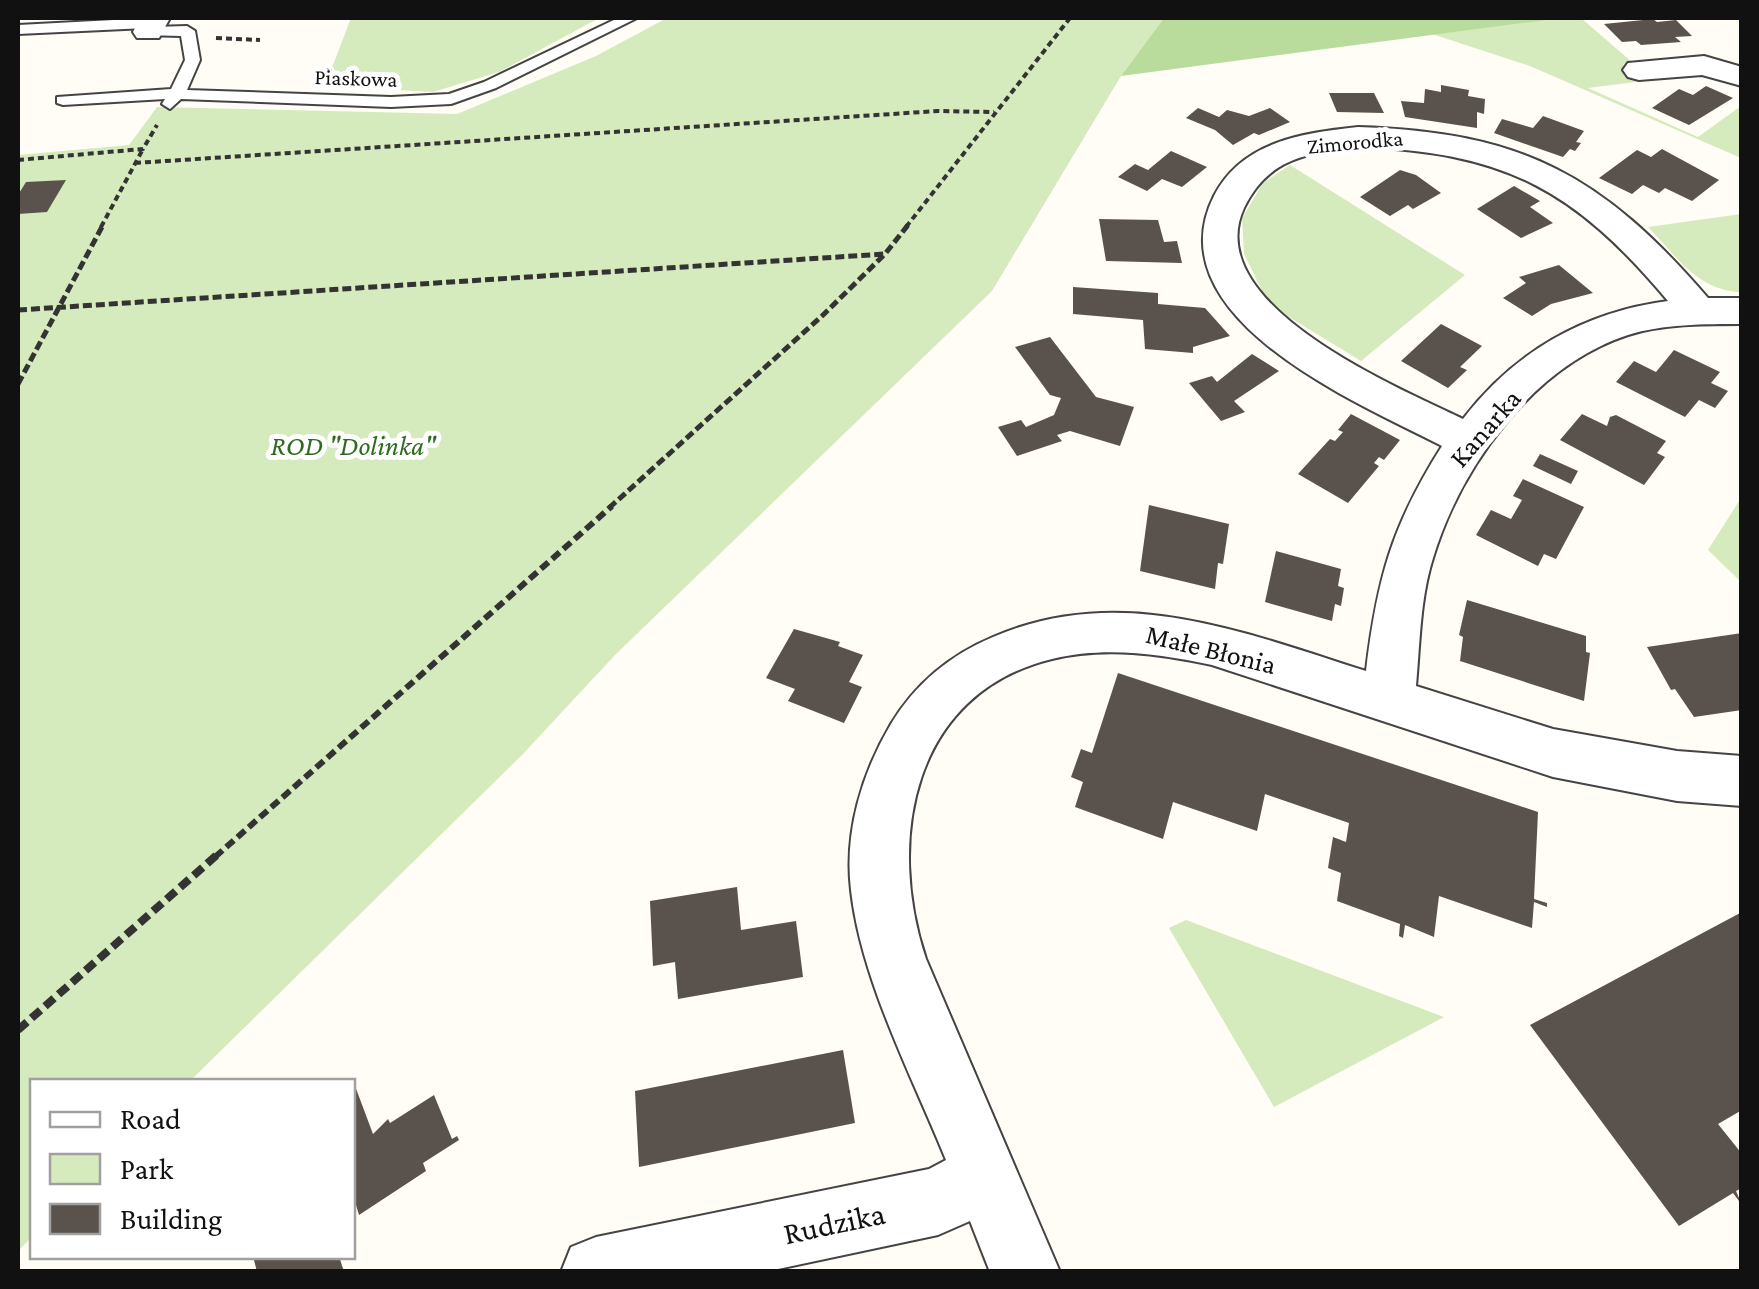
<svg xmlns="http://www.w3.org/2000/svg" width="1759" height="1289" font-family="'Crimson Pro',serif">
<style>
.green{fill:#d5ebbd}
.forest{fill:#b9dc9c}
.building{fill:#5a524d}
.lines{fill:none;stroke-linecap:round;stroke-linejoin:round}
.lane-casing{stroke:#444;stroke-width:4}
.street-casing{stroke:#444;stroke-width:4}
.path-far3{stroke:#333;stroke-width:4;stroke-dasharray:6 4;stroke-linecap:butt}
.path-far2{stroke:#333;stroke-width:5;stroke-dasharray:9 4;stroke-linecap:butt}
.path-far1{stroke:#333;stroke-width:6;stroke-dasharray:10 5;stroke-linecap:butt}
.path{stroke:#333;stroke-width:8;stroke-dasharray:12 6;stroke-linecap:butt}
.lane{fill:#fff;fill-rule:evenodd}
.street{fill:#fff;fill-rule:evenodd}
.tree{fill:#8dad7f}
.labels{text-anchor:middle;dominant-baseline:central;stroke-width:10;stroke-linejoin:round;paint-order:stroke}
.far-street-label{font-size:22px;fill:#111;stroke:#fff}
.street-label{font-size:28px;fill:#111;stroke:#fff}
.park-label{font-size:28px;font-style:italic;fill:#2f6b1f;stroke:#fff}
.near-street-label{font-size:32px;fill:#111;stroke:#fff}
</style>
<rect width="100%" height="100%" fill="#fffdf5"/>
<!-- green -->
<path class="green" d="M351,18H599L499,72L433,92L325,86Z
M667,18H1164L1121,76L992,291L615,655L522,755L190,1081L32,1082V1237L18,1251V155L129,145L157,107L457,114L596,56Z
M1561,18H1581L1632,62L1622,64L1643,81L1588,88L1698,137L1741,106V158L1530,66L1432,34Z
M1290,165L1465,275L1361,361L1269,305L1244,254L1242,218L1263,183Z
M1741,214V292C1698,291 1676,256 1648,227Z
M1741,498V582L1708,550Z
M1186,920L1444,1017L1274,1107L1169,928Z"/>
<!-- forest -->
<path class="forest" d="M1164,18H1561L1121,76Z"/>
<!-- building -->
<path class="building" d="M1653,19L1657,22L1676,20L1692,36L1675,37L1681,42L1641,45L1636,41L1622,42L1604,24Z
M1441,85L1469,90L1468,96L1485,99L1484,114L1477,112V128L1405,117L1401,101L1424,103L1425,89L1441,92Z
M1706,86L1733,98L1689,125L1652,108L1679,89L1693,95Z
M1329,93H1374L1384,113L1337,112Z
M1198,108L1219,117L1227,110L1249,116L1270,108L1290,122L1259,135L1254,133L1233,145L1215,130L1186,118Z
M1543,116L1584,131L1576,142L1581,143L1575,151L1570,149L1563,157L1494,133L1502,119L1533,128Z
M1662,149L1719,180L1692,201L1665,188L1659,193L1643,185L1632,194L1599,178L1637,150L1651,157Z
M1171,151L1207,167L1182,187L1162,179L1147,191L1118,177L1135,164L1148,170Z
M1400,170L1416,175L1441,193L1413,209L1408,205L1390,216L1360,197Z
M66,180L47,212L18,214V195L26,182Z
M1514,186L1540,201L1530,207L1553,223L1521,238L1477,209Z
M1099,219L1158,220L1164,242L1177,241L1182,263L1106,261Z
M1559,265L1593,293L1551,304L1532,316L1503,298L1526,283L1519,277Z
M1073,287L1158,293V304L1205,308L1230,336L1193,347V353L1145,349L1143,320L1073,314Z
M1441,324L1482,346L1460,367L1467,370L1448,388L1401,361Z
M1050,337L1096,397L1134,407L1120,446L1070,431L1057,435L1062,441L1017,456L998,427L1021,420L1026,427L1054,415L1061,398L1050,395L1015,347Z
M1674,350L1720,372L1711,383L1728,391L1715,408L1699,400L1685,417L1616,382L1634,361L1656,372Z
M1252,354L1279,371L1234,401L1245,412L1221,421L1189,383L1212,376L1217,382Z
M1351,414L1400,440L1384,460L1379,457L1374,463L1379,466L1348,503L1298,474L1330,439L1335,441L1343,432L1338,430Z
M1582,414L1607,426L1610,417L1616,415L1666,441L1657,453L1665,457L1644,485L1560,440Z
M1540,454L1578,471L1571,484L1533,466Z
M1523,479L1584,507L1556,559L1544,554L1538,566L1476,535L1491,510L1511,519L1522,500L1513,496Z
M1149,505L1229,524L1223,564L1218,563L1215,589L1140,571Z
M1276,551L1341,569L1338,586L1344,588L1341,606L1335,604L1332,621L1265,602Z
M1467,600L1586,636V652L1590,653L1584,701L1460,661L1463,637L1459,635Z
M794,629L840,642L838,646L863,655L849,682L862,687L844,723L788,701L795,689L766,678Z
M1742,633V710L1694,717L1675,689L1671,690L1647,647Z
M1118,673L1538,812L1534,899L1547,903V907L1534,902L1532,928L1439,896L1434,937L1405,925L1403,938L1399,936L1400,924L1337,901L1341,873L1328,868L1333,837L1346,842L1349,823L1265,794L1257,831L1173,802L1163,839L1075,807L1083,782L1071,777L1081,749L1092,753Z
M737,887L741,930L796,921L803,977L678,999L675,962L653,966L650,901Z
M1742,912V1110L1718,1124L1742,1154V1188L1736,1191L1742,1205L1733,1193L1679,1226L1530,1025Z
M843,1050L855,1123L639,1167L635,1091Z
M355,1086L373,1134L388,1119L390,1123L434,1095L452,1139L457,1136L459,1140L423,1163L426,1171L359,1215L356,1205L352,1207Z
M253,1256H339L344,1272H257Z"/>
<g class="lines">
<!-- lane casing -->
<g class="lane-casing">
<path id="lane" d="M152,18L160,23L153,27L187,26L195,31L200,60L187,90L391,97L449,94L484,82L618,18H637L496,88L451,104L391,107L181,99L170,109L162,104L165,99L63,105L57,103V97L171,89L185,60L181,36L143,35L140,32L146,28L18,34V25Z"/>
</g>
<!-- street casing -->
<g class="street-casing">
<path id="street" d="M140,18H170L159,38H137L133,32Z
M1704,56L1742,67V86L1702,75L1639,80L1628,77L1623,70L1628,63Z
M1358,127C1523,132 1602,175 1708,298H1742V324C1704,324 1663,324 1628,335C1533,366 1461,466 1433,558C1420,599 1420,643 1416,686L1553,729L1677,751L1742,756V806L1677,801L1553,777L1212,665C1160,654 1105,646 1052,659C912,693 886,840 926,959L1060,1272H990L970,1221L938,1235L764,1272H561L571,1247L596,1237L929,1169L946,1160C912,1076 861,980 851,890C844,832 862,773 891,724C915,684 950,655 993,637C1120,582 1243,632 1366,671C1377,579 1392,525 1442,446C1360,404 1153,318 1214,196C1242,141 1303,133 1358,127ZM1358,147C1505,152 1574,189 1668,301C1584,312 1514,352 1463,419C1399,388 1199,305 1244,208C1268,158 1308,153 1358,147Z"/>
</g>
<!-- path-far3 -->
<path class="path-far3" d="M216,38L260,40
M18,160L143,149L157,125
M135,163L938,111L994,112
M101,227L143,149
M906,227L1070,18"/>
<!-- path-far2 -->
<path class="path-far2" d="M18,310L884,254
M18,384L103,225
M609,508L822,316L885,254L908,225"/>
<!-- path-far1 -->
<path class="path-far1" d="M215,857L612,506"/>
<!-- path -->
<path class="path" d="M18,1030L218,854"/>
<!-- lane -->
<use href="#lane" class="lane"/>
<!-- street -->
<use href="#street" class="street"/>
</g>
<!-- trees -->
<circle class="tree" cx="323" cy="77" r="10"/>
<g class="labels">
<!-- far-street labels -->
<g class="far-street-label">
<text transform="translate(356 78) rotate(2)">Piaskowa</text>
<text transform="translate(1355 142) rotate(-5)">Zimorodka</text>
</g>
<!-- street labels -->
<g class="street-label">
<text transform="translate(1485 428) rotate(-49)">Kanarka</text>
<text transform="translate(1211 649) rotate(14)">Małe Błonia</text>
</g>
<!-- park labels -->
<g class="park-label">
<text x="353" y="445">ROD "Dolinka"</text>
</g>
<!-- near-street labels -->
<g class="near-street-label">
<text transform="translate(834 1223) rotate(-12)">Rudzika</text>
</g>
</g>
<!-- border -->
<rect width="1759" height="1289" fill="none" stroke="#111111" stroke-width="40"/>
<!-- legend -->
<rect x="30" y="1079" width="325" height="180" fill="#ffffff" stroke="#a0a0a0" stroke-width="2.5"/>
<rect x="50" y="1112" width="50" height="15" fill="#ffffff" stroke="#a0a0a0" stroke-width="2.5"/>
<text x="120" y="1129" font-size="30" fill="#111111">Road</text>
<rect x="50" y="1154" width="50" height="30" fill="#d5ebbd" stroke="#a0a0a0" stroke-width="2.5"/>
<text x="120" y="1179" font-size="30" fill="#111111">Park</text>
<rect x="50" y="1204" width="50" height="30" fill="#5a524d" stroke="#a0a0a0" stroke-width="2.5"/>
<text x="120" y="1229" font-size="30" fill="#111111">Building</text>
</svg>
